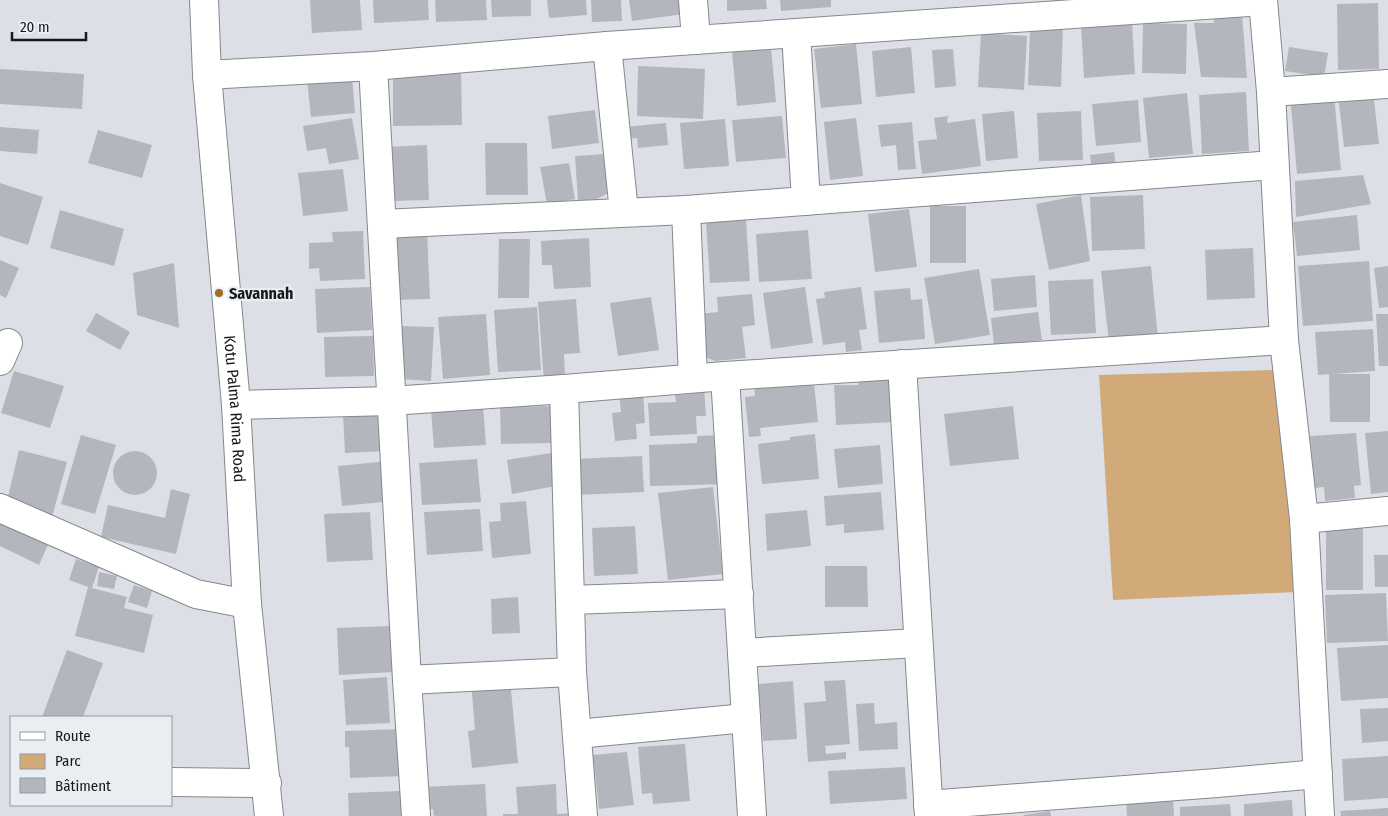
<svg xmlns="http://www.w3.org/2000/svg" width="1388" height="816" font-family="'Fira Sans Condensed',sans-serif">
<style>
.park{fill:#d2aa79}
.building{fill:#b3b7bd}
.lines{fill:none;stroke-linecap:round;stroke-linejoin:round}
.minor-casing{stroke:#84888d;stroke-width:30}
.minor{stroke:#fff;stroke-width:28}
.poi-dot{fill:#a06e24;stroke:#e9eef3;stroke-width:2}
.labels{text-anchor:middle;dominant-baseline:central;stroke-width:4.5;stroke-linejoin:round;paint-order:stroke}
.poi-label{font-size:16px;font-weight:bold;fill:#16181a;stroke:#e9eef3;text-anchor:start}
.street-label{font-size:16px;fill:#16181a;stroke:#e9eef3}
</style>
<rect width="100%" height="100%" fill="#dce0e6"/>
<!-- park -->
<path class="park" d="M1275,370L1296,592L1113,600L1099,375Z"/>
<!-- building -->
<path class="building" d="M310,0H360L362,30L312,33Z
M373,0H428L429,20L374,23Z
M435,0H486L487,20L436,22Z
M491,0H531V16L492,17Z
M547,0H586L587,15L549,18Z
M591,0H621L622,21L592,22Z
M629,0H682L684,14L632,21Z
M727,0H766L767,9L727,11Z
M780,0H831V7L781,11Z
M1378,3L1379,69L1338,70L1337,4Z
M1242,14L1247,78L1201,77L1194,23H1214V15Z
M1132,22L1135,74L1084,78L1081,25Z
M1143,23L1187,24L1186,74L1142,73Z
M1063,26L1061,87L1028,85L1030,29Z
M981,33L1027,36L1024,90L978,87Z
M856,44L862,104L821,108L814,49Z
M771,47L776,102L737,106L732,51Z
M911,47L915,93L876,97L872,51Z
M1289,47L1328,53L1324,77L1285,71Z
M953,49L956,86L935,88L932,50Z
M638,66L705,69L703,119L637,116Z
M0,69L84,74L82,109L0,104Z
M393,72H461L462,125L393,126Z
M352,75L355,113L311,117L307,80Z
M1373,91L1379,144L1344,147L1338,95Z
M1246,92L1249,151L1202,154L1199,95Z
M1187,93L1193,154L1149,158L1143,98Z
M1334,95L1341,170L1297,174L1291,106L1298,98Z
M1138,100L1141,142L1096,146L1092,104Z
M595,110L599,143L552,149L548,116Z
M1014,111L1018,158L986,161L982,114Z
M1081,111L1083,160L1039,161L1037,113Z
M782,116L786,158L736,162L732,120Z
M948,116L947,123L975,119L981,166L922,174L918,141L937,139L934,118Z
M352,118L359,159L329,164L326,148L307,151L303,126Z
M856,118L863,176L830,180L824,122Z
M725,119L729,166L684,169L680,123Z
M912,122L916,169L898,170L896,145L881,147L878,125Z
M666,123L668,145L638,148L637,138L626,139L625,127Z
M0,127L39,130L37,154L0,151Z
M98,130L152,145L142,178L88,163Z
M485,143H527L528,195H486Z
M427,145L429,200L390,201L387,147Z
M1114,152L1116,168L1092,170L1090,155Z
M605,154L608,193L597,199L578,201L575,156Z
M569,163L575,199L547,204L540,167Z
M343,169L348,211L303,216L298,173Z
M1363,175L1371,204L1296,217L1295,181Z
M0,183L43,197L28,245L0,236Z
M1081,195L1090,261L1049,270L1036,204Z
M1143,195L1145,249L1092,251L1090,197Z
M930,206H966V263H930Z
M909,209L917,267L875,272L868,214Z
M60,210L124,229L114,266L50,248Z
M1357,215L1360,250L1297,256L1293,222Z
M746,220L750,281L710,283L706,222Z
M808,230L812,279L759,282L756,234Z
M363,231L365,279L320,281L319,268L309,269V243L333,242L332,232Z
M427,231L430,299L391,300L388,233Z
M589,238L591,287L554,289L552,265H542L541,241Z
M499,239H530L529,298H498Z
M1253,248L1255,298L1207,300L1205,250Z
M0,260L19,268L6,298L0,295Z
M1369,261L1373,321L1303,326L1298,266Z
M174,263L179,328L137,315L133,273Z
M1151,266L1158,339L1109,343L1101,271Z
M1388,266V307L1379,308L1374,268Z
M979,269L990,335L935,344L924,278Z
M1035,275L1037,307L994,311L991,279Z
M1093,279L1096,333L1051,335L1048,281Z
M370,287L372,330L317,333L315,289Z
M805,287L813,343L771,349L763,293Z
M861,287L867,329L859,330L862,350L846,352L845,342L823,345L816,299L825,298L824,292Z
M910,288L911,300L922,299L925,339L879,343L874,291Z
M752,294L755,325L742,327L746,358L715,361L703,356L699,314L718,312L717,297Z
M651,297L659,350L618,356L610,303Z
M576,299L580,353L564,354L565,379L544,381L538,302Z
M537,307L541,370L498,372L494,310Z
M1038,312L1042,340L994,346L991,318Z
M96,313L130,332L120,350L86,331Z
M486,314L490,375L443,379L438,317Z
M1376,314H1388V366H1379Z
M401,326L434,327L431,381L398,379Z
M1373,329L1375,371L1318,375L1315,332Z
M373,336L374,376L325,377L324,337Z
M14,371L64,386L50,428L1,413Z
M1329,374H1370V422H1330Z
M894,378L896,422L836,425L834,385H858V379Z
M814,383L818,422L760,428L761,436L749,437L745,397L755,396L754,388Z
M704,386L706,416H696L697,434L650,436L648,403L676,402L675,395L691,394V387Z
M643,392L645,423L636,424L637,439L615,441L612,413L621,412L619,394Z
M483,405L486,445L434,448L431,409Z
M555,406L556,443L501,444L500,407Z
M1013,406L1019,459L950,466L944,414Z
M384,412L386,451L345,453L343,414Z
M1388,431V492L1371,494L1365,433Z
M1356,433L1361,485L1354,486L1355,498L1325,501L1324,487L1315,488L1310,436Z
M815,434L819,479L762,484L758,444L790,440V437Z
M81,435L116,445L95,514L61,504Z
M723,435V447H714L715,456L730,455L731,484L650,486L649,445L697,443V436Z
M880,445L883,484L838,488L834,449Z
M19,450L67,462L52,517L7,501Z
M113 473a22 22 0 1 1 44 0a22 22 0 1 1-44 0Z
M551,453L556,486L512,494L507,460Z
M642,456L644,492L576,495L574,459Z
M477,459L481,502L422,505L419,463Z
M388,461L393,501L342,506L338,466Z
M713,487L723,574L668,580L658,493Z
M171,489L190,494L176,554L101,537L108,505L165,518Z
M881,492L884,530L844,533V524L826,526L824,496Z
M526,501L531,554L492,558L489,522L501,521L500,503Z
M480,509L483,551L427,555L424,512Z
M807,510L811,546L767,551L765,514Z
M370,512L373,560L327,562L324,514Z
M0,521L48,545L39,565L0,546Z
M635,526L638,574L594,576L592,528Z
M1326,526H1363V590H1326Z
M1374,555H1388V587H1375Z
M76,559L99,567L92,588L127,597L124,608L153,615L144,653L75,636L88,587L69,580Z
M825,566H867L868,607H825Z
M99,572L117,576L114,589L97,586Z
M134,585L152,591L147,608L128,602Z
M1386,593L1388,641L1327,643L1325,595Z
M518,597L520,633L492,634L491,599Z
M391,626L394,672L339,675L337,628Z
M1388,645V698L1341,701L1337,648Z
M67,650L103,663L83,717H42Z
M387,677L390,723L346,725L343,680Z
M510,679L518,763L472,768L468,731L475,730L471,682Z
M845,680L850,744L825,746L826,754L846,752V759L808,762L804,703L826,701L824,681Z
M793,681L797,739L763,741L758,684Z
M874,703L875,724L897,722L898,749L859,751L856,704Z
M1388,708V741L1362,743L1360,709Z
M401,729L403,776L350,778L349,747H345V731Z
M685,744L690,801L653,804L652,793L642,794L638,747Z
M627,752L634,805L599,809L593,755Z
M1388,756V798L1344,801L1342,759Z
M905,767L907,799L830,804L828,771Z
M485,784L487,816H434L433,809L425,810L423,787Z
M556,784L557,814L574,813L575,816H503V814H518L516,787Z
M401,791L402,816H349L348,793Z
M1173,796L1174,816H1127L1126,799Z
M1292,800L1293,816H1244V804Z
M1230,804L1231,816H1180V807Z
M1388,808V816H1341L1340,811Z
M1050,811L1051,816H1024L1023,815Z"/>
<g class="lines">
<!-- minor casing -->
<g class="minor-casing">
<g id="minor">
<path id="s1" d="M204,0L207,75L236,405L247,604L269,816"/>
<path d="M693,0L696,40"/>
<path d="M1263,0L1271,92L1284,340L1304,519L1320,816"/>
<path d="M796,33L806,201"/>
<path d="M607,46L624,212"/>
<path d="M373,66L407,680L416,816"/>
<path d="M207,75L373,66L607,46L1263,1"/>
<path d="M1271,92L1388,84"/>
<path d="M686,210L693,378"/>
<path d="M382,224L686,210L1274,165"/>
<path d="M0,361L8,343"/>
<path d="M902,364L929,816"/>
<path d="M725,376L752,816"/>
<path d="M564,389L572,672L583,816"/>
<path d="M236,405L391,401L564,389L725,376L1284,340"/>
<path d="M0,508L196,594L247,604"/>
<path d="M1304,519L1388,511"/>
<path d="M570,600L739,594"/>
<path d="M742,653L918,643"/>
<path d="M407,680L572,672"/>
<path d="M577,734L746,718"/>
<path d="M171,782L267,783"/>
<path d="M928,805L1217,783L1318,774"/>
</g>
</g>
<!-- minor -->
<use href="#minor" class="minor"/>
</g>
<!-- markers -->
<circle class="poi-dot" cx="219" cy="293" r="5"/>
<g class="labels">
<!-- poi labels -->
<g class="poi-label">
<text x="229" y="293">Savannah</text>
</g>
<!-- street labels -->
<g class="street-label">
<text stroke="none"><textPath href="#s1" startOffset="410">Kotu Palma Rima Road</textPath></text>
</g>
</g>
<!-- legend -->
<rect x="10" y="716" width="162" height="90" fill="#e9eef3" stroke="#95989c"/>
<rect x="20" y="732" width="25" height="8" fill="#ffffff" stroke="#95989c"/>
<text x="55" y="741" font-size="15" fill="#16181a">Route</text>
<rect x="20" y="754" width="25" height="15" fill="#d2aa79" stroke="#95989c"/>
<text x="55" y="766" font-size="15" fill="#16181a">Parc</text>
<rect x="20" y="778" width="25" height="15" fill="#b3b7bd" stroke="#95989c"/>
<text x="55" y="791" font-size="15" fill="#16181a">Bâtiment</text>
<!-- scale -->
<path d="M12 32v8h74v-8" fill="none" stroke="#16181a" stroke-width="2.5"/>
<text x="20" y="32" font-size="15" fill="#16181a" stroke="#e9eef3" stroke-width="4" paint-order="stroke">20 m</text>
</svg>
